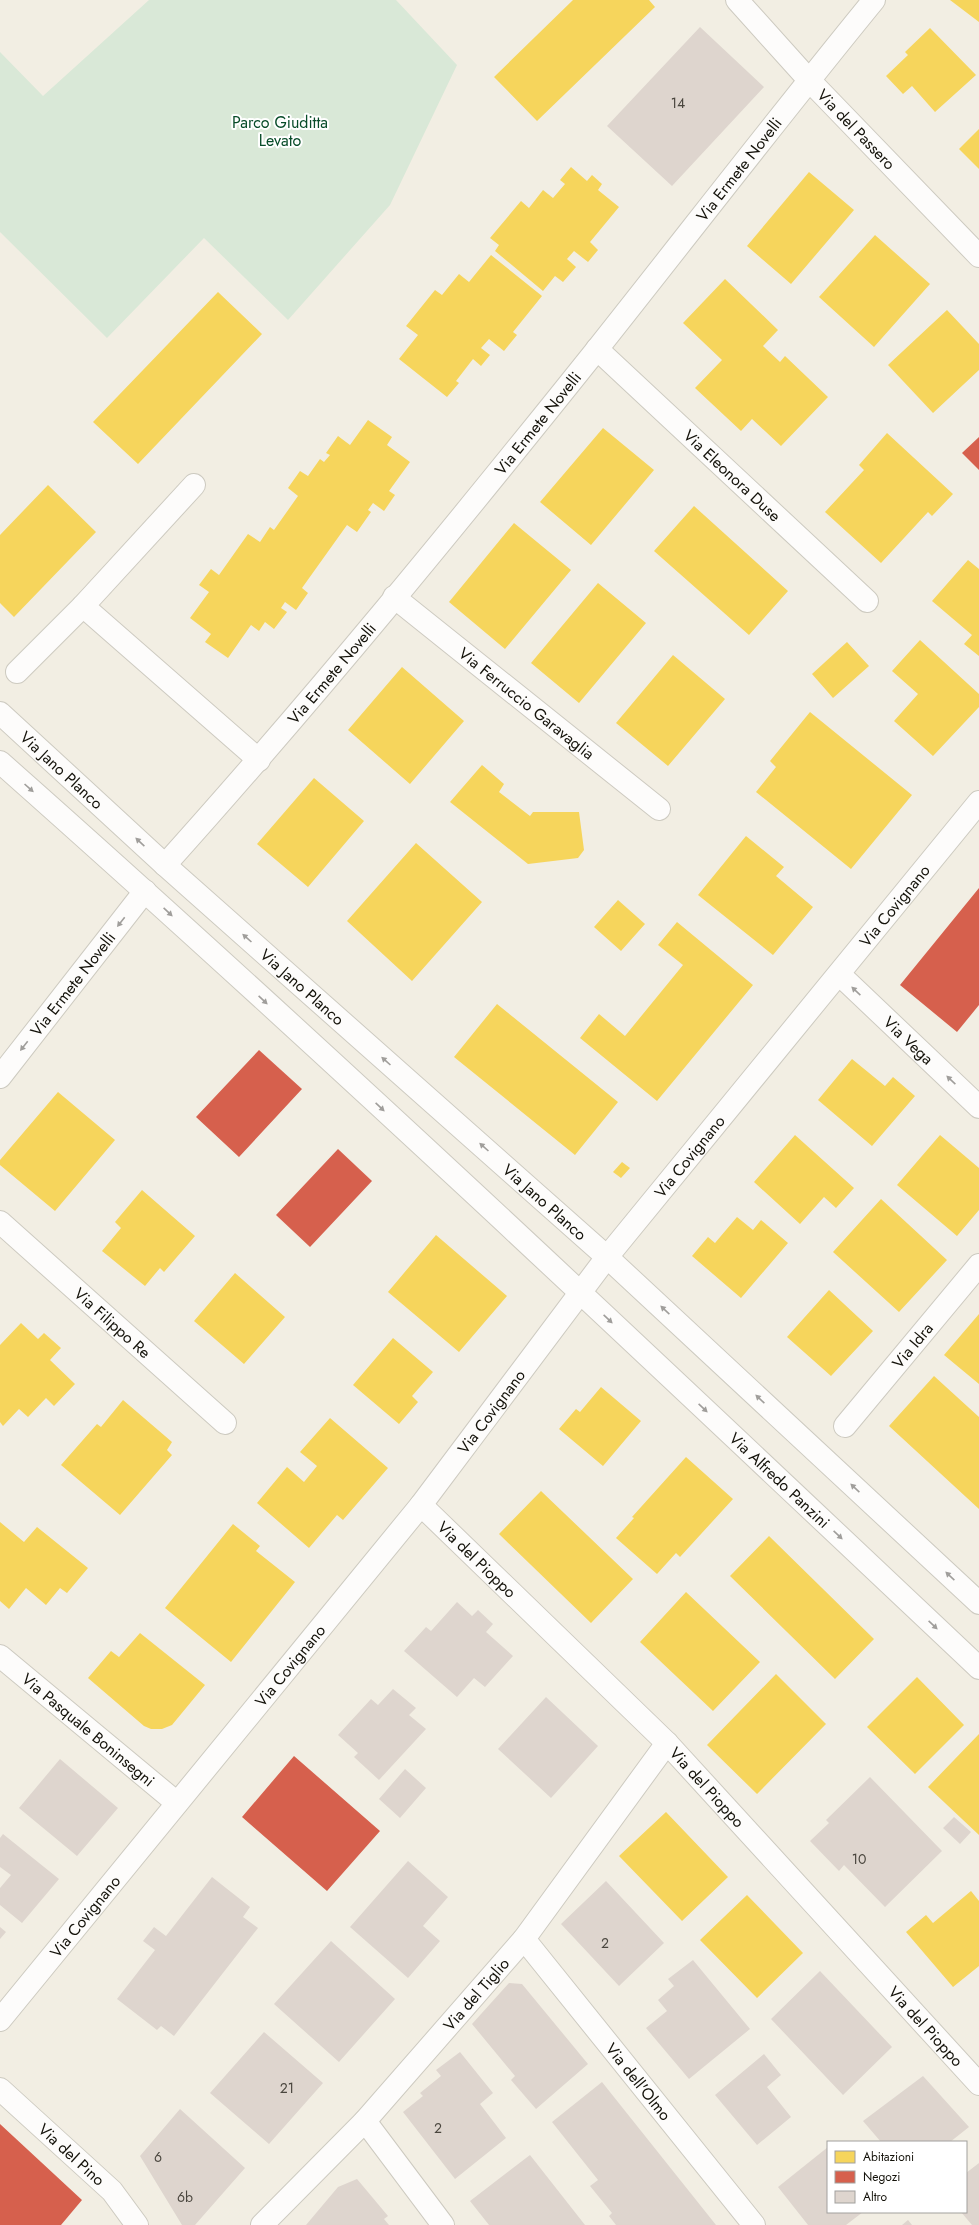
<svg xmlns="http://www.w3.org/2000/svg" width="979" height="2225" font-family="Jost,sans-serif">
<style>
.green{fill:#d9e8d7}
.homes{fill:#f6d55c}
.shops{fill:#d6604d}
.building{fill:#ded5ce}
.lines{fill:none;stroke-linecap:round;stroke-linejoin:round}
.street-casing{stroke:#cdcac0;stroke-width:24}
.secondary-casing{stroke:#cdcac0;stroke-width:24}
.street{stroke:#fdfcfb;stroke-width:22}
.secondary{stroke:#fdfcfb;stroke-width:22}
.oneway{fill:#a09e9b}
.labels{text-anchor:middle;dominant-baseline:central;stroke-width:4;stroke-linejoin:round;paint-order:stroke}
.number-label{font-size:14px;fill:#4a463e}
.park-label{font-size:16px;fill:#074b28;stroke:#fff}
.street-label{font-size:16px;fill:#14120a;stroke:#fff}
</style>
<rect width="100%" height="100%" fill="#f2eee3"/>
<!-- green -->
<path class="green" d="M149,0H396L457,65L390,205L288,320L204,238L107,338L0,232V52L43,96Z"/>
<!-- homes -->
<path class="homes" d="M573,0H649L655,7L537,121L494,77Z
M950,0H979V22Z
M930,28L976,75L935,112L912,86L903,94L886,76L908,55L905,52Z
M979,129V169L959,149Z
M571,167L587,181L592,175L602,184L598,190L619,207L590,242L598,250L588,262L574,251L567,259L576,267L563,282L555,276L543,291L495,251L499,245L490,238L521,201L529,208L543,190L553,198L565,184L560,180Z
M809,172L854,210L791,284L747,246Z
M875,235L930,284L874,347L819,297Z
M491,255L542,296L513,332L517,335L504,351L489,339L481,348L490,355L481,366L473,359L456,381L459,383L447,397L399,359L418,335L406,326L435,290L442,295L459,274L469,282Z
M725,279L778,330L763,346L780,362L785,356L828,397L781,446L752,419L741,431L695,388L722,360L683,323Z
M218,292L262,334L138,464L93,422Z
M947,310L979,344V370L933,413L888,365Z
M368,420L392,437L387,445L410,462L389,491L395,495L384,511L373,503L368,510L371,512L357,532L347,525L302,588L308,593L296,610L285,602L281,608L287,612L274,629L265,622L259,631L251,625L228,658L205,642L211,634L190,618L209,592L199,585L211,569L219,575L248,534L260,542L270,527L274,530L298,496L288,488L300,471L308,476L320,459L324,462L330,455L326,453L338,436L350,445Z
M603,428L654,470L591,545L540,502Z
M887,433L953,494L932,516L928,512L881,563L825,512L864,470L859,465Z
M48,485L96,532L14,617L0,603V535Z
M694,506L788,591L749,635L654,551Z
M514,523L571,570L505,649L449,602Z
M968,560L979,569V656L964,644L972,635L932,601Z
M598,583L646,623L579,703L531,663Z
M920,640L979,694V707L933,756L894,721L918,694L892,671Z
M847,642L869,666L833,698L812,674Z
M673,655L725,699L668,766L616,723Z
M402,667L464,721L410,784L348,730Z
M810,712L912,795L851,869L756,792L776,767L770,761Z
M482,765L504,784L499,792L530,816L533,812H579L584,850L578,858L528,864L450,802Z
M314,778L364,821L308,887L257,844Z
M746,836L784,867L776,876L813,907L773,955L698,895Z
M416,843L482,902L412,981L347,921Z
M618,900L645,924L621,951L594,927Z
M677,922L753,985L657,1101L580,1038L599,1014L625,1036L683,965L658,945Z
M497,1004L618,1102L575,1155L454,1057Z
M852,1059L885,1086L893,1077L915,1096L872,1146L818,1100Z
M58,1092L115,1140L55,1211L0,1165V1160Z
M795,1135L854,1188L836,1208L824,1197L800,1224L754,1182Z
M940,1135L979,1168V1210L957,1236L897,1185Z
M622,1162L630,1168L621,1178L613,1172Z
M142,1190L195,1236L164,1272L160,1268L145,1286L102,1251L121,1228L115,1222Z
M881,1199L947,1260L899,1312L833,1252Z
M737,1217L753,1230L761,1220L788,1243L741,1298L692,1256L708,1237L715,1243Z
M436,1235L507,1296L459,1352L388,1292Z
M235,1273L285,1317L244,1364L194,1321Z
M829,1290L873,1331L831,1376L787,1337Z
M979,1314V1384L944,1355Z
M21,1323L38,1339L44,1333L61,1348L50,1360L75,1384L54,1406L46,1398L28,1417L19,1409L3,1426L0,1422V1345Z
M393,1338L433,1372L412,1396L418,1402L399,1424L353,1385Z
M934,1376L979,1417V1509L889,1426Z
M601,1387L641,1421L603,1466L559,1429L576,1409L580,1412Z
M123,1400L172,1442L167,1450L172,1455L120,1515L61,1465L97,1424L101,1427Z
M330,1418L388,1468L343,1520L337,1515L309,1548L257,1503L287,1467L304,1482L317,1466L300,1452Z
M686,1457L733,1499L680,1557L676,1553L657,1574L616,1538L634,1518L632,1517Z
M541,1491L633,1579L591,1623L499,1534Z
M0,1522L24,1542L37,1527L88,1568L67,1593L60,1588L46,1605L26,1588L9,1609L0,1601Z
M233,1524L260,1546L256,1551L295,1582L231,1662L165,1608Z
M769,1536L874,1639L835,1679L730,1576Z
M686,1592L760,1662L713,1711L640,1642Z
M140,1633L205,1685L172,1725L162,1729H151L144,1726L88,1678L111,1651L119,1657Z
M776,1674L826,1724L757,1794L707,1745Z
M917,1677L964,1725L915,1774L867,1727Z
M979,1734V1835L928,1787Z
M666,1812L728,1877L682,1921L619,1856Z
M971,1891L979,1901V1966L953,1987L906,1932L926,1915L933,1923Z
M747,1895L803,1953L757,1998L700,1940Z"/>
<!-- shops -->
<path class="shops" d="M979,437V470L962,453Z
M979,888V1005L957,1032L900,985Z
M259,1050L302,1089L239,1157L196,1117Z
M338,1149L372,1181L310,1247L276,1215Z
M294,1756L380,1831L327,1891L242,1817Z
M0,2124L82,2200L61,2225H0Z"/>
<!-- building -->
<path class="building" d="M700,27L764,87L672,186L607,126Z
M457,1602L472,1616L478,1610L493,1624L486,1632L513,1656L485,1687L474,1678L457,1697L404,1651L426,1627L431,1631Z
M393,1689L416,1708L409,1715L426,1729L379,1780L354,1757L358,1753L338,1735L371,1699L378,1705Z
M546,1697L598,1746L551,1798L498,1749Z
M60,1759L118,1808L77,1856L19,1808Z
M405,1769L426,1788L400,1818L379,1799Z
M870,1777L942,1851L885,1907L844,1865L839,1871L810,1841L829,1823L826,1820Z
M954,1817L971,1832L960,1844L943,1828Z
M3,1834L59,1879L22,1923L0,1905V1888L11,1875L0,1867V1838Z
M408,1861L448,1897L423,1926L440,1941L408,1978L350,1927Z
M212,1877L250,1907L243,1917L258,1928L174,2036L161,2026L157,2030L117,1999L155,1950L143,1941L154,1927L166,1936Z
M606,1881L664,1943L619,1986L561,1924Z
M0,1927L6,1932L0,1939Z
M331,1941L395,1999L339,2062L274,2004Z
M693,1960L750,2029L689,2079L646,2028L667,2011L658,2000L674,1986L668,1979Z
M820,1971L892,2047L843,2095L771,2019Z
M509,1983L522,1984L588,2064L536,2109L511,2080L515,2076L472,2024Z
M264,2032L323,2083L269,2144L210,2093Z
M460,2052L493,2093L480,2104L506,2138L455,2179L403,2112L423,2096L420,2093L441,2076L436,2070Z
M764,2054L781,2075L767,2087L791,2117L757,2145L715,2095Z
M923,2076L969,2127L950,2142H881L863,2121Z
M602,2082L716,2225H616L609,2216L612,2213L590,2186L598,2180L552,2122Z
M180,2109L245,2168L195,2225H182L140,2156Z
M828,2147V2212H863L846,2225H808L778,2187Z
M530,2155L585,2225H489L470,2201Z
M979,2163V2225H972L961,2212H966V2173Z
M357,2179L388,2216L384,2219L389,2225H306L338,2187Z
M908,2220L912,2225H902Z"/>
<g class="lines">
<!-- street casing -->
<g class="street-casing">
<g id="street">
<path id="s1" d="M737,0L809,80L979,256"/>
<path id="s2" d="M597,349L867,601"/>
<path id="s3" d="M394,597L659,809"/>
<path d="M83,606L259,760"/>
<path d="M17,672L83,606L194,485"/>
<path id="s4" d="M165,865C315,698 458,523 598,348C690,232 780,115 874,0"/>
<path id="s5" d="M839,974L979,1107"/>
<path id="s6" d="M0,1077L145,891"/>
<path id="s7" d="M0,1222L225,1423"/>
<path id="s8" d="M607,1257L979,802"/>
<path id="s9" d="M845,1426L979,1265"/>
<path id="s10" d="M421,1505L667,1743L979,2084"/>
<path id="s11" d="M0,1656L177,1803"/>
<path id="s12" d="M524,1939L754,2225"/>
<path id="s13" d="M0,2089L112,2191L137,2225"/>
<path d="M365,2121L443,2225"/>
<path id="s14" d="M262,2225L365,2121L524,1939L667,1743"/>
</g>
</g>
<!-- secondary casing -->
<g class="secondary-casing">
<g id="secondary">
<path id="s15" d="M0,713L165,865L607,1257L979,1603"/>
<path id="s16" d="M0,762C333,1057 656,1363 979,1668"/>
<path id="s17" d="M0,2020L421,1505L607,1257"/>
</g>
</g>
<!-- street -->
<use href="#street" class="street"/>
<!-- secondary -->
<use href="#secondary" class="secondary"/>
</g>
<!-- one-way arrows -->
<defs><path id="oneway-solid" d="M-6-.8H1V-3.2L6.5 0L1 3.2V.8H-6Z"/></defs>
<g class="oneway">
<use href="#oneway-solid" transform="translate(29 788) rotate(42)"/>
<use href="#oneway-solid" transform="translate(140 842) rotate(-137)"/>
<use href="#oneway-solid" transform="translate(168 912) rotate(43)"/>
<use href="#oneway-solid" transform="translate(121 922) rotate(128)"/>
<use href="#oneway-solid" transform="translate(247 938) rotate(-138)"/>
<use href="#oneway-solid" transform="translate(856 991) rotate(-137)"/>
<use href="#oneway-solid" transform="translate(263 1000) rotate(43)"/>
<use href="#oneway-solid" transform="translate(24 1046) rotate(128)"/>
<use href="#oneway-solid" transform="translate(386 1061) rotate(-138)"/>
<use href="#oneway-solid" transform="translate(951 1080) rotate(-137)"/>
<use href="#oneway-solid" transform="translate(380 1107) rotate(43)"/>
<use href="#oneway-solid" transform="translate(484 1147) rotate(-138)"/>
<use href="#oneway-solid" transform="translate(665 1310) rotate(-137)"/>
<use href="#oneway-solid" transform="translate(608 1319) rotate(43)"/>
<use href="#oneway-solid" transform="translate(760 1399) rotate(-137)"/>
<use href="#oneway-solid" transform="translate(703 1408) rotate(43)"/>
<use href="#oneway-solid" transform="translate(855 1488) rotate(-137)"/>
<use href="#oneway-solid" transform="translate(838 1535) rotate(43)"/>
<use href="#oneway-solid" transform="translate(950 1576) rotate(-137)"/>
<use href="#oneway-solid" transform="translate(933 1625) rotate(43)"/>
</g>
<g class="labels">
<!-- number labels -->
<g class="number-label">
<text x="678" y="103">14</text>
<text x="859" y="1859">10</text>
<text x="605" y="1943">2</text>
<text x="287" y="2088">21</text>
<text x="438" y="2128">2</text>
<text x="158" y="2157">6</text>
<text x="185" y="2197">6b</text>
</g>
<!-- park labels -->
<g class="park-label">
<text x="280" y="122">Parco Giuditta<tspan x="280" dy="18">Levato</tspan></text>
</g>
<!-- street labels -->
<g class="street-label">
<text stroke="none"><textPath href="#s1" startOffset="176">Via del Passero</textPath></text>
<text stroke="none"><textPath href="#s4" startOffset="902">Via Ermete Novelli</textPath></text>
<text stroke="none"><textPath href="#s4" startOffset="578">Via Ermete Novelli</textPath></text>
<text stroke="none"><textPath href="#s2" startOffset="185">Via Eleonora Duse</textPath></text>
<text stroke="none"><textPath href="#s4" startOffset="254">Via Ermete Novelli</textPath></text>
<text stroke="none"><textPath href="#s3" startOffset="170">Via Ferruccio Garavaglia</textPath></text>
<text stroke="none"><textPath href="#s15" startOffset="84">Via Jano Planco</textPath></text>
<text stroke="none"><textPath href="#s8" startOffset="454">Via Covignano</textPath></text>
<text stroke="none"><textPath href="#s6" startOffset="118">Via Ermete Novelli</textPath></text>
<text stroke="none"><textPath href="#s15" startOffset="408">Via Jano Planco</textPath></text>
<text stroke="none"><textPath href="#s5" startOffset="96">Via Vega</textPath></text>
<text stroke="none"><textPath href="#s8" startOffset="130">Via Covignano</textPath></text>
<text stroke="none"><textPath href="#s15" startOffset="732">Via Jano Planco</textPath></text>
<text stroke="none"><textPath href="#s7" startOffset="151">Via Filippo Re</textPath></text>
<text stroke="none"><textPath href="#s9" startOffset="105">Via Idra</textPath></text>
<text stroke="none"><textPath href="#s17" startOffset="782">Via Covignano</textPath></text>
<text stroke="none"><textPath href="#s16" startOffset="1060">Via Alfredo Panzini</textPath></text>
<text stroke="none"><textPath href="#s10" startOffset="78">Via del Pioppo</textPath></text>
<text stroke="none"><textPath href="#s17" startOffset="458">Via Covignano</textPath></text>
<text stroke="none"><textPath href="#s11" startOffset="115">Via Pasquale Boninsegni</textPath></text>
<text stroke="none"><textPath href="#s10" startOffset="402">Via del Pioppo</textPath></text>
<text stroke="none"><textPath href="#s17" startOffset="134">Via Covignano</textPath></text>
<text stroke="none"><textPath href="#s14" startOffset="315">Via del Tiglio</textPath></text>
<text stroke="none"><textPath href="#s10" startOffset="726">Via del Pioppo</textPath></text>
<text stroke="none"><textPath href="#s12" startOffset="183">Via dell'Olmo</textPath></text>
<text stroke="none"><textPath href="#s13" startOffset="97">Via del Pino</textPath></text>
</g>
</g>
<!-- legend -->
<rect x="827" y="2141" width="140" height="72" fill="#ffffff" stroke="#a1a09d"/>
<rect x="835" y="2151" width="20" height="12" fill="#f6d55c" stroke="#a1a09d"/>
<text x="863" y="2161" font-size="12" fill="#14120a">Abitazioni</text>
<rect x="835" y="2171" width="20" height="12" fill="#d6604d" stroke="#a1a09d"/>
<text x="863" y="2181" font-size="12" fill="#14120a">Negozi</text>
<rect x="835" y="2191" width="20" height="12" fill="#ded5ce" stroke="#a1a09d"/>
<text x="863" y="2201" font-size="12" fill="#14120a">Altro</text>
</svg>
